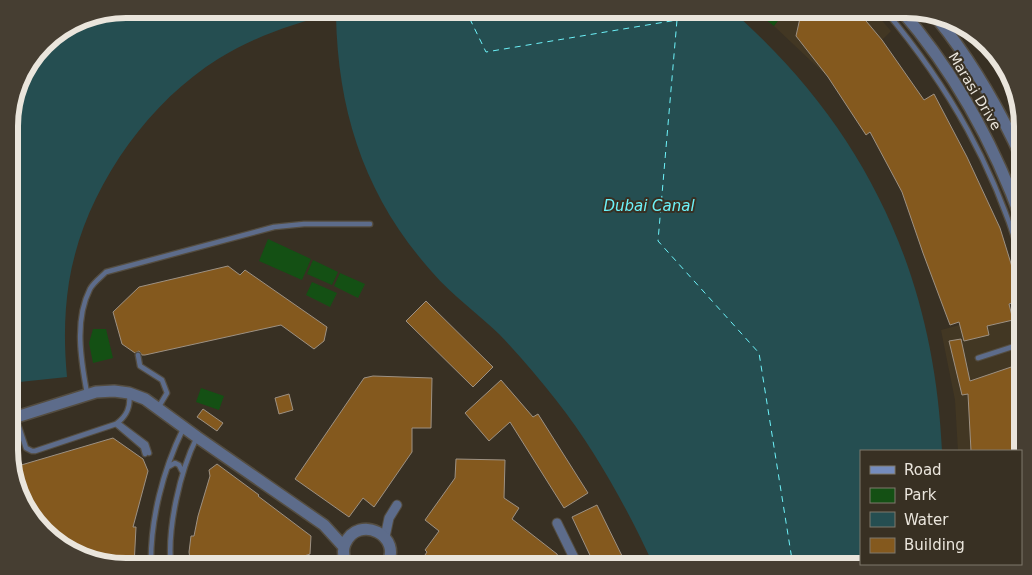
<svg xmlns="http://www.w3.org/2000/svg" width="1032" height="575" font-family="'DejaVu Sans',sans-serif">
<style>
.built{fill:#423723}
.green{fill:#145014}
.water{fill:#254e51}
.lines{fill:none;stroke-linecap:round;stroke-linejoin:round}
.ferry{stroke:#6df2f9;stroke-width:1;stroke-dasharray:6 5;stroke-linecap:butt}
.building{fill:#84591e;stroke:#9d9183}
.service-casing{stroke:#544d41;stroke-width:7}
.minor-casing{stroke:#544d41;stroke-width:11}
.tertiary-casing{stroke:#544d41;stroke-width:14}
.secondary-casing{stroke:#544d41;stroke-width:15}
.service{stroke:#5d6c8b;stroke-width:4.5}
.minor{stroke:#5d6c8b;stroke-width:9}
.tertiary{stroke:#5d6c8b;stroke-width:11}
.secondary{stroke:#758cbd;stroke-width:12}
.labels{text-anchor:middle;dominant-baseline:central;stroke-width:4;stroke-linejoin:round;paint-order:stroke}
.street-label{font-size:14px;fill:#eae5dc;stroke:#383023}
.water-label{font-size:15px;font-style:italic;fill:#6df2f9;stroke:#383023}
.rim{fill:none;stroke:#eae5dc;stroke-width:6}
</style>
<rect width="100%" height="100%" fill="#383023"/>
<!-- built -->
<path class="built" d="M787,9H872L891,31L882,40L828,77L774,26Z
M1023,308V457L1021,464V451H958L955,400L941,330Z"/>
<!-- green -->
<path class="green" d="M752,9H787L774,26Z
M268,239L311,259L302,280L259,261Z
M313,260L338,272L332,285L307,274Z
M340,273L365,284L358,298L334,286Z
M312,282L337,293L330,307L306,295Z
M93,329H106L113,358L93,363L89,343Z
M201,388L224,396L219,410L196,402Z"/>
<!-- water -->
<path class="water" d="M126,9H730C865,127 934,273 942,451H861V564H921L914,566H654C627,508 596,451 556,400C538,377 519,355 499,334C477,313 452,295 432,272C366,198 338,114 336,16L334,14C293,23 254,37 218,59C143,106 83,195 69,282C64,314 64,345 67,377L10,383V111L21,74L48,38L81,18Z"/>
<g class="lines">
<!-- ferry -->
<path class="ferry" d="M465,9L486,52L677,20L658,241L759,353L793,566"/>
</g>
<!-- building -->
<path class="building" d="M802,9H856L882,40L924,100L934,94L967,157L1000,228L1022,299L1009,304L1013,320L987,326L989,335L964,341L959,322L950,325L923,253L902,192L870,132L866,135L828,77L796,36Z
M228,266L240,275L245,270L327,327L324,341L314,349L281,325L145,355H142L139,351L135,353L122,344L113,312L139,287Z
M426,301L493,367L473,387L406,321Z
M961,339L970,381L1023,363V451H971L968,394L962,395L949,341Z
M373,376L432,378L431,428H412V452L374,507L363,498L349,517L295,479L364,378Z
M501,380L533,417L538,414L588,493L564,508L510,422L489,441L465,413Z
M289,394L293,410L279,414L275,398Z
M203,409L223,423L217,431L197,417Z
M113,438L143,459L148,471L133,527H136L134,566H125L67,551L28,514L11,468Z
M456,459L505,460L504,498L519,508L512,519L557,554L562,566H439L425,555L427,552L425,550L439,531L425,520L455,478Z
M217,464L259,495L258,496L311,536L310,554L278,565V566H191L189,552L191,536H194L198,516L210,476L209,470Z
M597,505L627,566H595L572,517Z"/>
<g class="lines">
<!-- service casing -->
<g class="service-casing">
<path id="service" d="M884,9C950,88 994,166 1023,265
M138,355L140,366L162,380L167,393L158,408
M978,358L1015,346L1018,342L1017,332L1023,327
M87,393C81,361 74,320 90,289C93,283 101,277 106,272L274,227L304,224H370
M16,418L26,448L32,451H35L116,424C127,416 131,407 129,394
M118,423L146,444L149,453
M116,424L143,447L145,454
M168,467L175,463L179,465L182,471
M151,566C150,520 163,470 183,429
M171,566C167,528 180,471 197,437"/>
</g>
<!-- minor casing -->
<g class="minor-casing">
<path id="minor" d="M557,523L578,566
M385,537L389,518L397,505"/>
</g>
<!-- tertiary casing -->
<g class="tertiary-casing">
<path id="tertiary" d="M900,9C955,72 995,146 1023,224
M936,17C971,60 1000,110 1023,161
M10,419L96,392L114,391L129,393L145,399L197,437L324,525L344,547
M348,566C344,559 342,551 345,544C358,513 405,536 386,566"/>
</g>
<!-- secondary casing -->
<g class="secondary-casing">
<path id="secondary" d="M345,566L346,564"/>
</g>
<!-- service -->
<use href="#service" class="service"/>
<!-- minor -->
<use href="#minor" class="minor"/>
<!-- tertiary -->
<use href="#tertiary" class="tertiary"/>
<!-- secondary -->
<use href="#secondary" class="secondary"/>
</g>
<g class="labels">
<!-- street labels -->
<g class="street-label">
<text transform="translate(975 91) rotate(59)">Marasi Drive</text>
</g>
<!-- water labels -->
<g class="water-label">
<text x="649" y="206">Dubai Canal</text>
</g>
</g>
<!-- crop -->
<path d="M0 0H1032V575H0ZM126 18H906A108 108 0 0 1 1014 126V450A108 108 0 0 1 906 558H126A108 108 0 0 1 18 450V126A108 108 0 0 1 126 18Z" fill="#463e32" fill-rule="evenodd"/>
<path class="rim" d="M126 18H906A108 108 0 0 1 1014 126V450A108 108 0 0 1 906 558H126A108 108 0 0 1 18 450V126A108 108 0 0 1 126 18Z"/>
<!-- legend -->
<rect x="860" y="450" width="162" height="115" fill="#383023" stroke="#7f786d"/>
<rect x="870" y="466" width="25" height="8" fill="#758cbd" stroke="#7f786d"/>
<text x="904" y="475" font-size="15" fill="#eae5dc">Road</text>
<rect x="870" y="488" width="25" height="15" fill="#145014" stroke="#7f786d"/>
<text x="904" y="500" font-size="15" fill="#eae5dc">Park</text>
<rect x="870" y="512" width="25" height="15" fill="#254e51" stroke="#7f786d"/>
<text x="904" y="525" font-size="15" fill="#eae5dc">Water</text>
<rect x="870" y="538" width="25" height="15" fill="#84591e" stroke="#7f786d"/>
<text x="904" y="550" font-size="15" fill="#eae5dc">Building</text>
</svg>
